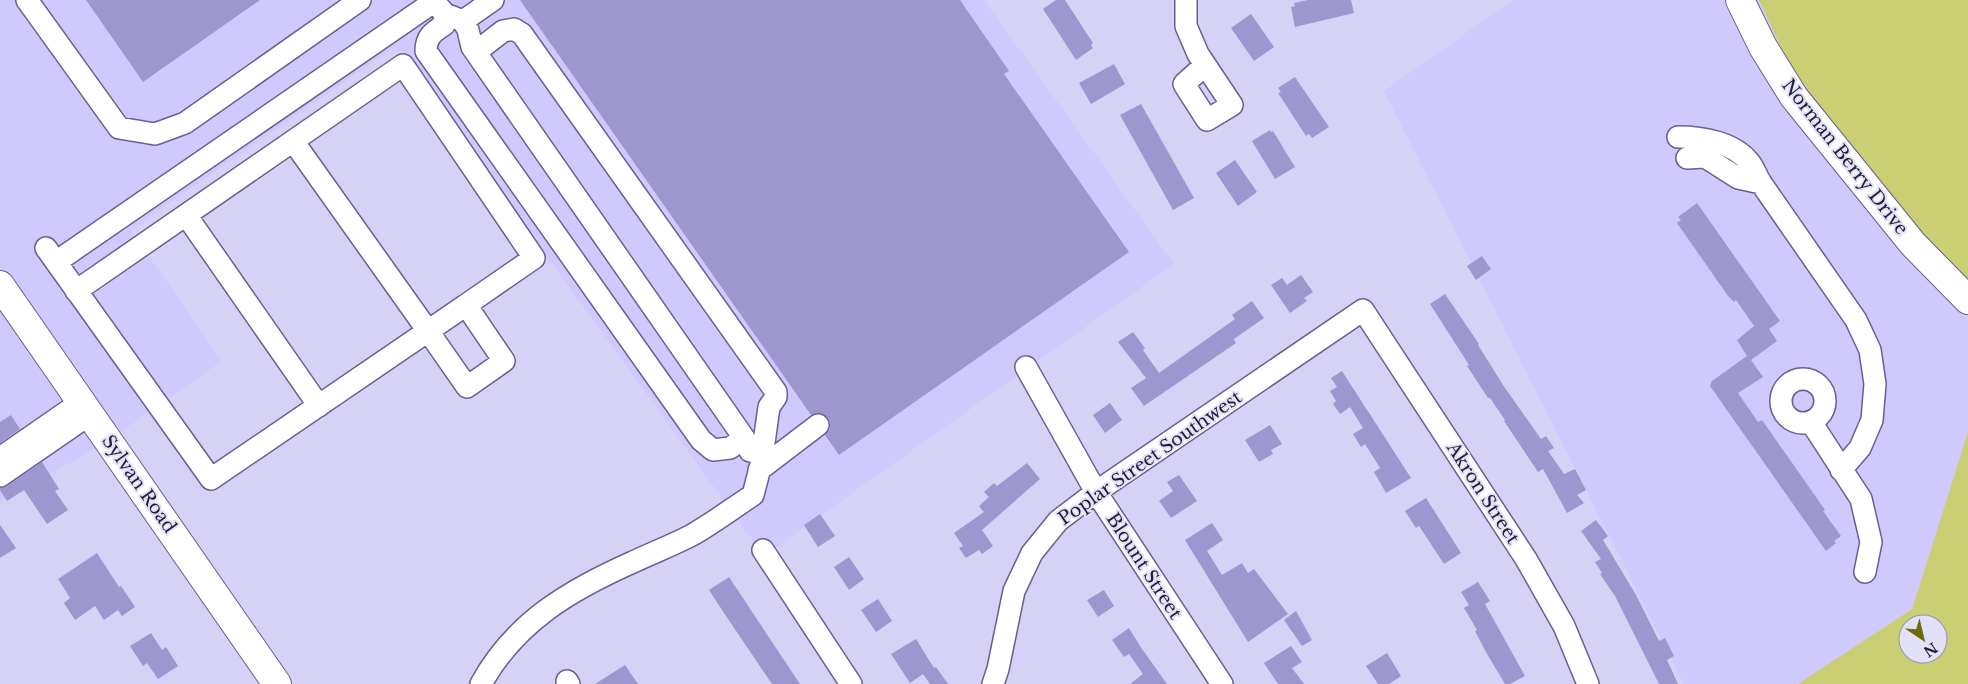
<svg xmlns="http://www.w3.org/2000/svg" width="1968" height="684" font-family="'Libre Baskerville',serif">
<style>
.built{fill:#d0c9fe}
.green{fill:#cbcf73;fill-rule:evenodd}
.building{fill:#9e96cf}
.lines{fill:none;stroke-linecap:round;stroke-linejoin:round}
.minor-casing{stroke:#685f94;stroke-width:24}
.major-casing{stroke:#685f94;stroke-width:30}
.minor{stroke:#fff;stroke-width:21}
.major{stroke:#fff;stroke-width:28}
.labels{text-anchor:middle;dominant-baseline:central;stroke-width:4;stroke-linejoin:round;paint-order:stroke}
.street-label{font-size:18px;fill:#221f35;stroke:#e3e1f9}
</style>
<rect width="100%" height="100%" fill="#d6d2f6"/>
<!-- built -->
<path class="built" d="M0,0H984L1174,264L764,556L395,47L131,230L222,361L102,445L0,502Z
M1513,0H1759L1792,71L1968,295V432L1912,609L1798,684H1684L1384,91Z"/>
<!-- green -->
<path class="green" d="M1759,0H1968V295L1792,71Z
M1968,432V684H1798L1912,609ZM1908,624H1938V654H1908Z"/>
<!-- building -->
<path class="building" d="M86,0H260L143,82Z
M520,0H960L1009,71L1004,74L1129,252L839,455L825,435L830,429V424L828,418L822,413H816L811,415Z
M1056,0H1065L1093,43L1091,45L1093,48L1076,60L1043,9Z
M1308,0H1351L1354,13L1295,27L1291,7L1295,6L1294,3Z
M1251,14L1274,47L1254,61L1231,28Z
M1114,64L1125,84L1091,104L1079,83Z
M1295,77L1329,127L1312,138L1309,134L1306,136L1278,93L1281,92L1278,88Z
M1141,104L1194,198L1173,210L1120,115Z
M1270,130L1271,132L1273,131L1295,167L1275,179L1252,141Z
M1235,160L1257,192L1238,206L1216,173Z
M1697,203L1780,321L1769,329L1777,341L1751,360L1763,377L1738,393L1758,422L1762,420L1825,510L1823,511L1841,536L1834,541L1836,543L1826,551L1710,386L1712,381L1747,356L1737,340L1754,326L1736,300L1734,302L1728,296L1677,223L1681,220L1678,217Z
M1482,256L1491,269L1476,280L1467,266Z
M1301,275L1313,292L1304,298L1307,301L1290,313L1271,285L1282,278L1287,285Z
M1445,294L1479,344L1478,345L1503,385L1541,439L1546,436L1554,448L1548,451L1564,474L1575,469L1586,490L1577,495L1584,503L1567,513L1543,469L1538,472L1504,421L1505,420L1490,398H1488L1467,366L1469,365L1430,304Z
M1252,301L1264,318L1234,339L1236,343L1144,406L1131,388L1146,378L1118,342L1133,332L1145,348L1143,350L1159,373L1235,319L1232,315Z
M1342,371L1411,478L1386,493L1374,472L1380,468L1365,444L1361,447L1353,434L1363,428L1350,407L1340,414L1333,404L1336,401L1330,391L1337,387L1331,378Z
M1110,403L1122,420L1105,433L1093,415Z
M11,415L20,429L0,443V422Z
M1270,425L1282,444L1271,450L1273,454L1259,462L1245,440Z
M42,462L59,489L55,491L68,510L47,524L24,490L7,501L0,490V488L7,486Z
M1027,463L1040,479L982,530L993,546L982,554L979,550L966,558L959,548L963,546L954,533L984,512L979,506L989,497L984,492L994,483L997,486Z
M1179,475L1197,501L1171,518L1159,501L1173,491L1167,482Z
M1426,498L1461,553L1444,564L1419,526L1416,528L1405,511Z
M820,514L835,536L818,547L804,525Z
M1596,520L1608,536L1603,540L1636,595L1659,641L1665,638L1674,656L1667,660L1678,684H1659L1615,596L1600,574L1602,573L1595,562L1601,559L1581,531Z
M1212,523L1223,540L1207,551L1222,575L1242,563L1248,573L1254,569L1288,614L1248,642L1185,540Z
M0,525L16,548L0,558Z
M97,553L119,587L121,586L135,607L122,616L118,610L104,620L95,606L75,620L64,603L70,598L58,579Z
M849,557L864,579L849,590L834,567Z
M729,577L784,660L800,684H772L724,613L709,590Z
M1478,582L1490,601L1485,604L1525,676L1510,684H1505L1487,654L1475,631L1477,630L1464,608L1469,605L1461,592Z
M1104,590L1114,606L1098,617L1087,600Z
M878,599L892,621L876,632L861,610Z
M1296,611L1312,640L1302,646L1284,620Z
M1129,628L1140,646L1167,684H1130L1143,674L1129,654L1124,657L1112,640Z
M151,633L162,650L166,647L178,666L158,679L147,663L143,666L130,646Z
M916,639L934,668L936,667L948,684H930L923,674L910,683L891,654Z
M1291,646L1302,662L1292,668L1304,684H1278L1264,663Z
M1387,653L1401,676L1389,684H1378L1366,666Z
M625,665L638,684H595Z"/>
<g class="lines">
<!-- minor casing -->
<g class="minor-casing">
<path id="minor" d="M27,0L119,128L155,134L185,123L360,0
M1186,0V26L1198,54L1232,105L1207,120L1184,84L1204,66
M445,14L463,21L468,30L472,47L744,438L750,451
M463,21L493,0
M476,52L503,31L514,29L522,34L776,392V397L769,407L761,464L753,495C733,508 713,523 692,535C673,545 652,553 633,562C570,590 515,622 481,684
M1678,137C1702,137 1734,142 1750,163C1754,168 1757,177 1761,183L1856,320L1870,350L1875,384L1872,420L1860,448L1841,470
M293,141L428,331L466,305
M1687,158L1705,157L1738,178L1761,183
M186,215L319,406
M46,248L211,479L428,331L467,387L504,361L466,305L534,258L403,65L76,291
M56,262L429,5L438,6L445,14L444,25C433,32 426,37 426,51L701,440L713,450L730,448L744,438
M1026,367L1096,492L1222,684
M1781 401a22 22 0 1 1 44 0a22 22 0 1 1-44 0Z
M1811,422L1861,499L1871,542L1865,572
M0,458L81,402
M759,470L818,425
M0,476L90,414
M763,550L851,684
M567,681L569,684
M993,684L998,669L1014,591L1032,553L1058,521L1096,492L1363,310L1526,559L1564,626L1588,684"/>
</g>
<!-- major casing -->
<g class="major-casing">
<path id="major" d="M1740,0L1763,47L1794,97L1913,244L1968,300
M0,285L277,684"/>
</g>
<!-- minor -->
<use href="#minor" class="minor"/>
<!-- major -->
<use href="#major" class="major"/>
</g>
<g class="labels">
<!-- street labels -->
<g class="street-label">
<text transform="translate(1845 157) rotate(52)">Norman Berry Drive</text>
<text transform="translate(1150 458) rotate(-35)">Poplar Street Southwest</text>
<text transform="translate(139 484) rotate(55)">Sylvan Road</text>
<text transform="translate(1483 493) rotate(57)">Akron Street</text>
<text transform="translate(1144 566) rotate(57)">Blount Street</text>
</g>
</g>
<!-- north arrow -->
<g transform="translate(1923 639) rotate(145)"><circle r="24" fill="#e3e1f9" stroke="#9693ab"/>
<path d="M0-4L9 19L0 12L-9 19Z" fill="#6b6c0e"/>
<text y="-8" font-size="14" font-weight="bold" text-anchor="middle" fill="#221f35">N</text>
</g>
</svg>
